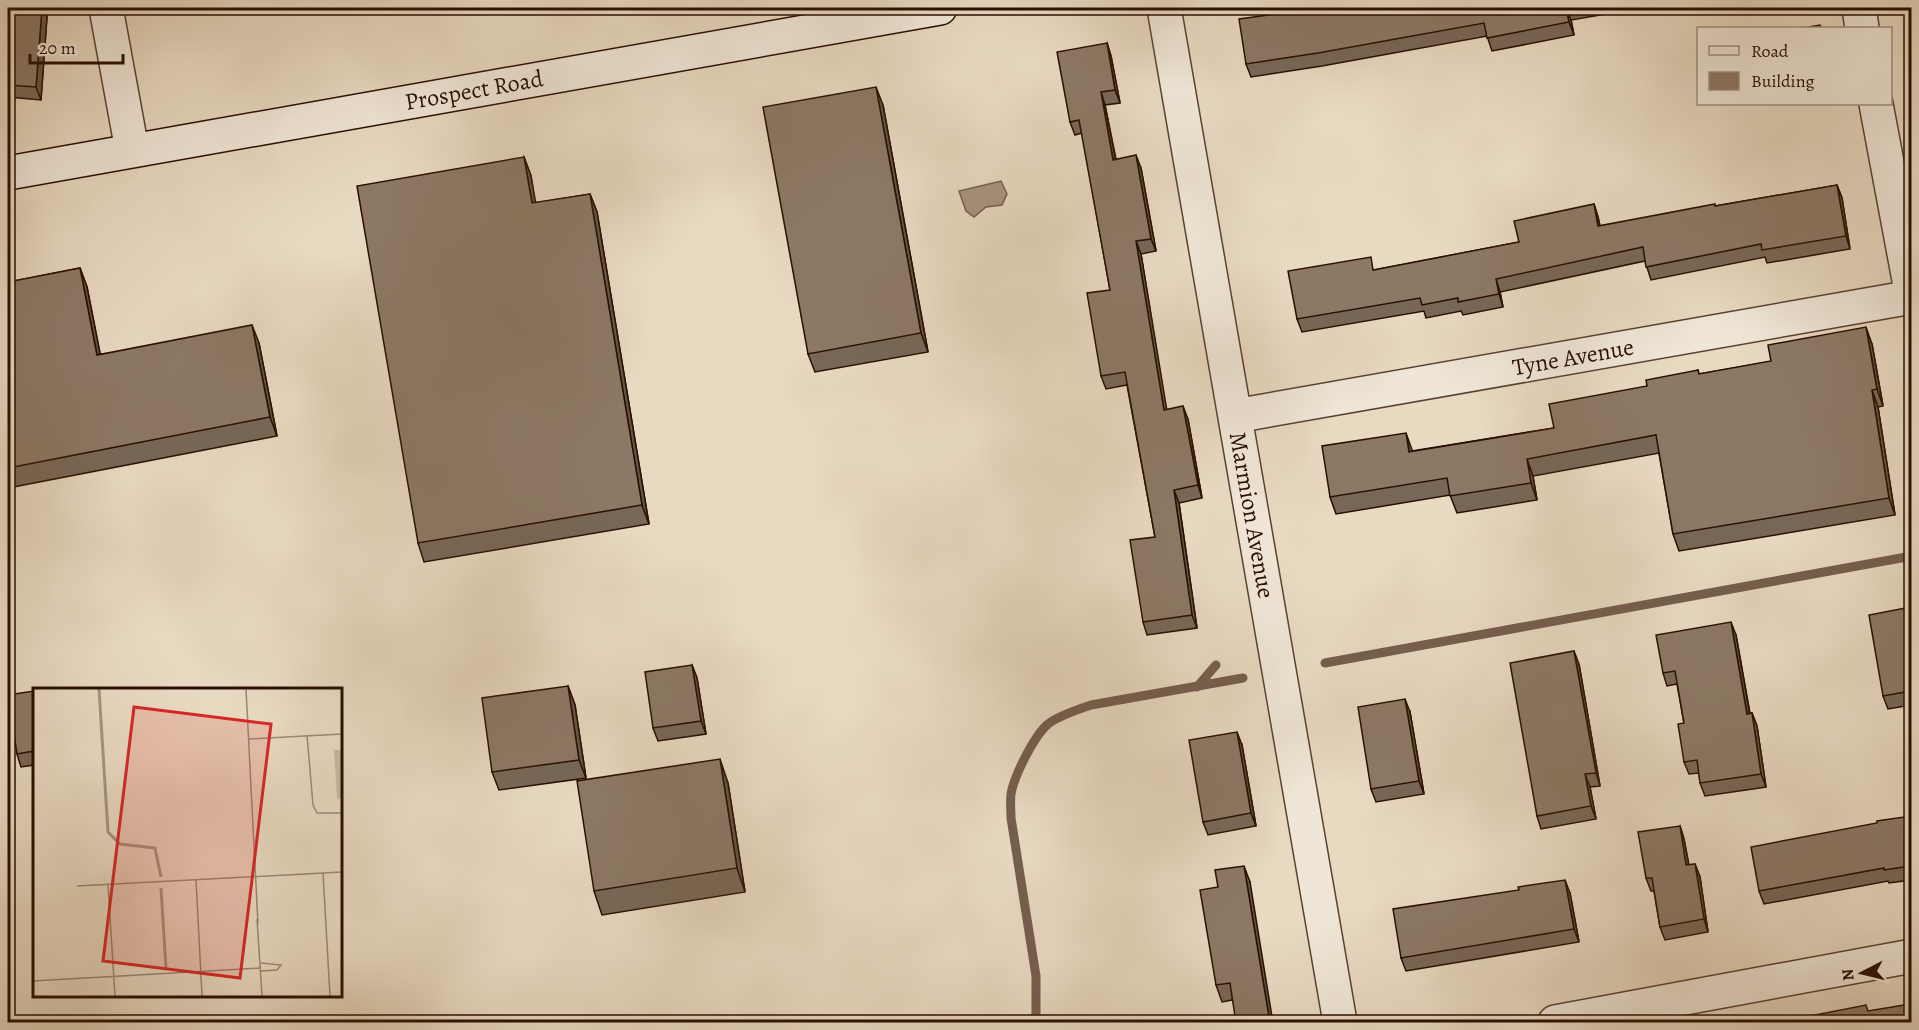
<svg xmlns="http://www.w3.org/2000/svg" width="1919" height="1030" font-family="Alegreya,serif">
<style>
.water{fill:#a79480;stroke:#755e4e;stroke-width:1.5}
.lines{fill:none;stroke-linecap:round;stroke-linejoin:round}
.stream{stroke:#755e4e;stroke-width:9}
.street-casing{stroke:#594132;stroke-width:36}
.secondary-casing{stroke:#290e02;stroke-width:36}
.street{stroke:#f0e6d7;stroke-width:33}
.secondary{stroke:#f0e6d7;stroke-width:33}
.wall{fill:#786757;stroke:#290e02;stroke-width:1.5}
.shaded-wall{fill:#625447;stroke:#290e02;stroke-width:1.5}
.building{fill:#8c7865;stroke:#290e02;stroke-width:1.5}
.labels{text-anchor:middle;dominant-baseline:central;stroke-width:4.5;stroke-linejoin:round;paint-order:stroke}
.street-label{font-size:24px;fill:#290e02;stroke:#f0e6d7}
.inset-river{fill:none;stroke:#a79480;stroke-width:3}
.inset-road{fill:none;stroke:#9c8875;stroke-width:1.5}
.view{fill:#d62828;fill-opacity:0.15;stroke:#d62828;stroke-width:3}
.inset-edge{fill:none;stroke:#290e02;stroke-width:3}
</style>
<rect width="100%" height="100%" fill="#e8d9c1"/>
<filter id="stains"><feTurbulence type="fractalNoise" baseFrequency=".00333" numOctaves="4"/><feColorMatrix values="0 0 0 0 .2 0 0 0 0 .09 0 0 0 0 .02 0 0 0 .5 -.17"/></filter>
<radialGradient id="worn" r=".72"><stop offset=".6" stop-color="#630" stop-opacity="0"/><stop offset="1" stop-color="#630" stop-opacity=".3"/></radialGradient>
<!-- water -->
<path class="water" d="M1001,181L1007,194L1002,205L986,207L974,217L966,211L959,191Z"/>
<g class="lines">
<!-- stream -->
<path class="stream" d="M1325,663L1912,556
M1197,687L1216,665
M1033,1022L1036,1014V976L1011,818C1011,810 1010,802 1011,794C1014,776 1034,736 1048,724C1060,715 1077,710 1091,705L1243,678"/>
<!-- street casing -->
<g class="street-casing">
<path id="street" d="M106,8L132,150
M1164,8L1340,1022
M1859,8L1862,28
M1876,104L1912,296
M1235,416L1912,297
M1555,1022L1912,956"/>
</g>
<!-- secondary casing -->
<g class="secondary-casing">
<path id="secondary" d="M8,173L940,8"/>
</g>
<!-- street -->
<use href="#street" class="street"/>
<!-- secondary -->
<use href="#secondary" class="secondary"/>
</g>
<!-- wall -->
<path class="wall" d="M8,8H43L47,17L41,100L8,97Z
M1319,8H1641L1571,20L1574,35L1492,51L1487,36L1322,66L1251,77L1246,64Z
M1107,43L1111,56L1120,103L1105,105L1116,159L1141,168L1156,251L1141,254L1166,409L1188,419L1202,498L1179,503L1197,628L1147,635L1143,622L1155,537L1127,385L1106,389L1101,376L1110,290L1082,133L1075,135L1070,122Z
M883,105L928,352L815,372L808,354Z
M524,157L531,176L535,203L590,194L597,212L649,524L424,562L418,543Z
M1837,185L1842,198L1850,249L1767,263L1765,257L1651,280L1645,261L1500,292L1503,307L1463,315L1461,311L1426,318L1424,311L1302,332L1297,319L1375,270L1519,242L1594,204L1598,217L1600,226Z
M80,268L87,287L100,354L259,343L277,436L8,488V282Z
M1872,344L1883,406L1878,407L1895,515L1679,551L1673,534L1659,453L1533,476L1537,500L1457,513L1450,495L1336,514L1330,497L1412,451L1554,428L1647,386L1698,370L1699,374Z
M1911,607V705L1888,709L1883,696Z
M1736,635L1750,713H1752L1757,726L1766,787L1705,796L1700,783L1699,773L1689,774L1684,762V723L1677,684L1667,686L1663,673Z
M1579,664L1600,786L1590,787L1596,819L1541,829L1537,816Z
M692,665L697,678L706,734L658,741L653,728Z
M568,686L575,705L586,778L499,790L492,772Z
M34,691V765L21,767L17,754Z
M1410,712L1424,794L1376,802L1371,789Z
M1242,745L1256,826L1208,835L1203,822Z
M728,783L745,892L602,915L594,891Z
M1911,816V880L1889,883L1888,881L1764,904L1759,891Z
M1680,826L1684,839L1689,865L1695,864L1700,877L1708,932L1665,940L1660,927L1654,891H1651L1646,878Z
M1250,882L1232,1000L1222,1002L1216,985L1218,887Z
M1570,893L1579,942L1406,971L1401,958Z"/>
<!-- shaded-wall -->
<path class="shaded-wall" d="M42,8H43L47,17L41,100L36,87Z
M1566,8L1571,20L1574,35L1569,22Z
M1107,43L1111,56L1120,103L1115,90Z
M876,87L883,105L928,352L921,333Z
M1101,92L1105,105L1118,172L1113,160Z
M1136,155L1141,168L1156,251L1151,239Z
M524,157L531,176L539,222L532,203Z
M1837,185L1842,198L1850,249L1846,236Z
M590,194L597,212L649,524L642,505Z
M1594,204L1598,217L1603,239L1598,226Z
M1136,241L1141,254L1169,423L1164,410Z
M80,268L87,287L104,373L97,355Z
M1496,279L1500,292L1503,307L1499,294Z
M252,325L259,343L277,436L270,417Z
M1866,327L1872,344L1883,406L1877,389Z
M1872,390L1878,407L1895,515L1889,498Z
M1183,406L1188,419L1202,498L1198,485Z
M1406,433L1412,450L1415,469L1409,452Z
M1527,459L1533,476L1537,500L1531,483Z
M1174,490L1179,503L1197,628L1192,615Z
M1731,622L1736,635L1752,727L1747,714Z
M1574,651L1579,664L1600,786L1596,773Z
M692,665L697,678L706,734L701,721Z
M568,686L575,705L586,778L579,760Z
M1405,699L1410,712L1424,794L1419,781Z
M1752,713L1757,726L1766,787L1761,774Z
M1237,732L1242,745L1256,826L1251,813Z
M720,759L728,783L745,892L737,868Z
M1585,774L1590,787L1596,819L1591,806Z
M1680,826L1684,839L1691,878L1686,865Z
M1695,864L1700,877L1708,932L1704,919Z
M1244,866L1250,882L1273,1023H1270Z
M1565,880L1570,893L1579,942L1574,929Z"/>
<!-- building -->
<path class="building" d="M8,8H42L36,87L8,85Z
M1319,8H1566L1569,22L1487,38L1484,23L1318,53L1246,64L1239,19Z
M1820,25L1821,28H1803Z
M1107,43L1115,90L1101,92L1113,160L1136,155L1151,239L1136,241L1164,410L1183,406L1198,485L1174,490L1192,615L1143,622L1130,540L1155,537L1125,372L1101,376L1087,293L1110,290L1079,120L1070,122L1057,52Z
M876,87L921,333L808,354L763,107Z
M524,157L532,203L590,194L642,505L418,543L357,186Z
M1837,185L1846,236L1762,250L1761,244L1646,267L1643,247L1496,279L1499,294L1458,302V298L1422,305L1420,298L1297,319L1288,271L1371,257L1373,270L1519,242L1514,221L1594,204L1598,226L1715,204V206Z
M80,268L97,355L252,325L270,417L8,468V282Z
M1866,327L1877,389L1872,390L1889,498L1673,534L1656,435L1527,459L1531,483L1450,496L1447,478L1330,497L1322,446L1406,433L1409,452L1554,428L1549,404L1647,386L1646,380L1698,370L1699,374L1771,361L1768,345Z
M1911,607V691L1883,696L1869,615Z
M1731,622L1747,714L1752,713L1761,774L1700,783L1697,760L1684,762L1678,724L1684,723L1675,671L1663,673L1656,635Z
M1574,651L1596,773L1585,774L1591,806L1537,816L1510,663Z
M692,665L701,721L653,728L645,672Z
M568,686L579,760L492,772L482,698Z
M57,688V690H44Z
M34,691V751L17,754L8,695Z
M1405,699L1419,781L1371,789L1358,707Z
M1237,732L1251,813L1203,822L1189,740Z
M720,759L737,868L594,891L577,781Z
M1911,816V866L1884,870V868L1759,891L1751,847L1877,823V821Z
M1680,826L1686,865L1695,864L1704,919L1660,927L1652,878H1646L1638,832Z
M1244,866L1270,1023H1236L1230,983L1216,985L1200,890L1218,887L1215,870Z
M1565,880L1574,929L1401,958L1393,909L1519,890L1518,887Z
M1911,1004V1023H1774L1866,1005L1868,1011Z"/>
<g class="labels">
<!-- street labels -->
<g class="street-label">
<text transform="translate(474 90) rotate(-10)">Prospect Road</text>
<text transform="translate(1573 357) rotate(-10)">Tyne Avenue</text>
<text transform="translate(1252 515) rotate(80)">Marmion Avenue</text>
</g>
</g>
<!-- overview -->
<g transform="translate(33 688)">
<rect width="309" height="309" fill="#e8d9c1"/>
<path d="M301,62H309V110L304,111Z" fill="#c8b6a1"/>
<path class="inset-river" d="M66,1L75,144L87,156L122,160L128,189M128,200L133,281"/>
<path class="inset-road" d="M213,1L225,236M274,47L280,117L284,125H309M216,51L309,46M290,185L297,308M163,192L169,308M75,197L82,308M44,198L309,184M224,231L229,308M228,275L248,277L244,282L228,283M0,293L228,280"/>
<path class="view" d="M101,19L238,36L207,290L70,273Z"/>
<rect width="309" height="309" class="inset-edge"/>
</g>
<!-- margin -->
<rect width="1919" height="1030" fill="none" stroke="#e8d9c1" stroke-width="30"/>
<rect x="9" y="9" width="1901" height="1012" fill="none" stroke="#290e02" stroke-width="3"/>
<rect x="15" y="15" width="1889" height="1000" fill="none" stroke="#290e02" stroke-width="1.5"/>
<!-- legend -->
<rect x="1697" y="27" width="195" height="78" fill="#f0e6d7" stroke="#a09082" stroke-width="1.5"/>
<rect x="1709" y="46" width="30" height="9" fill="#f0e6d7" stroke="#a09082" stroke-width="1.5"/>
<text x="1751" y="57" font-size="18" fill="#290e02">Road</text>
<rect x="1709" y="72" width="30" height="18" fill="#8c7865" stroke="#a09082" stroke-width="1.5"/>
<text x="1751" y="87" font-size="18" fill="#290e02">Building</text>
<!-- north arrow -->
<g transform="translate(1862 973) rotate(263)" stroke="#f0e6d7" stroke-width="4.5" paint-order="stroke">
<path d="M0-4.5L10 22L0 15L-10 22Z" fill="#290e02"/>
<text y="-9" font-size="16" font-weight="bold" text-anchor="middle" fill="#290e02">N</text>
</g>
<!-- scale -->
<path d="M30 54v9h93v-9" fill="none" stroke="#290e02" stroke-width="3"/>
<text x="39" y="54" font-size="18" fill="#290e02" stroke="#f0e6d7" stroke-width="4.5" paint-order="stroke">20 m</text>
<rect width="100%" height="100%" filter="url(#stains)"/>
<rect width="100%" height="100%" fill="url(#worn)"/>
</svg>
